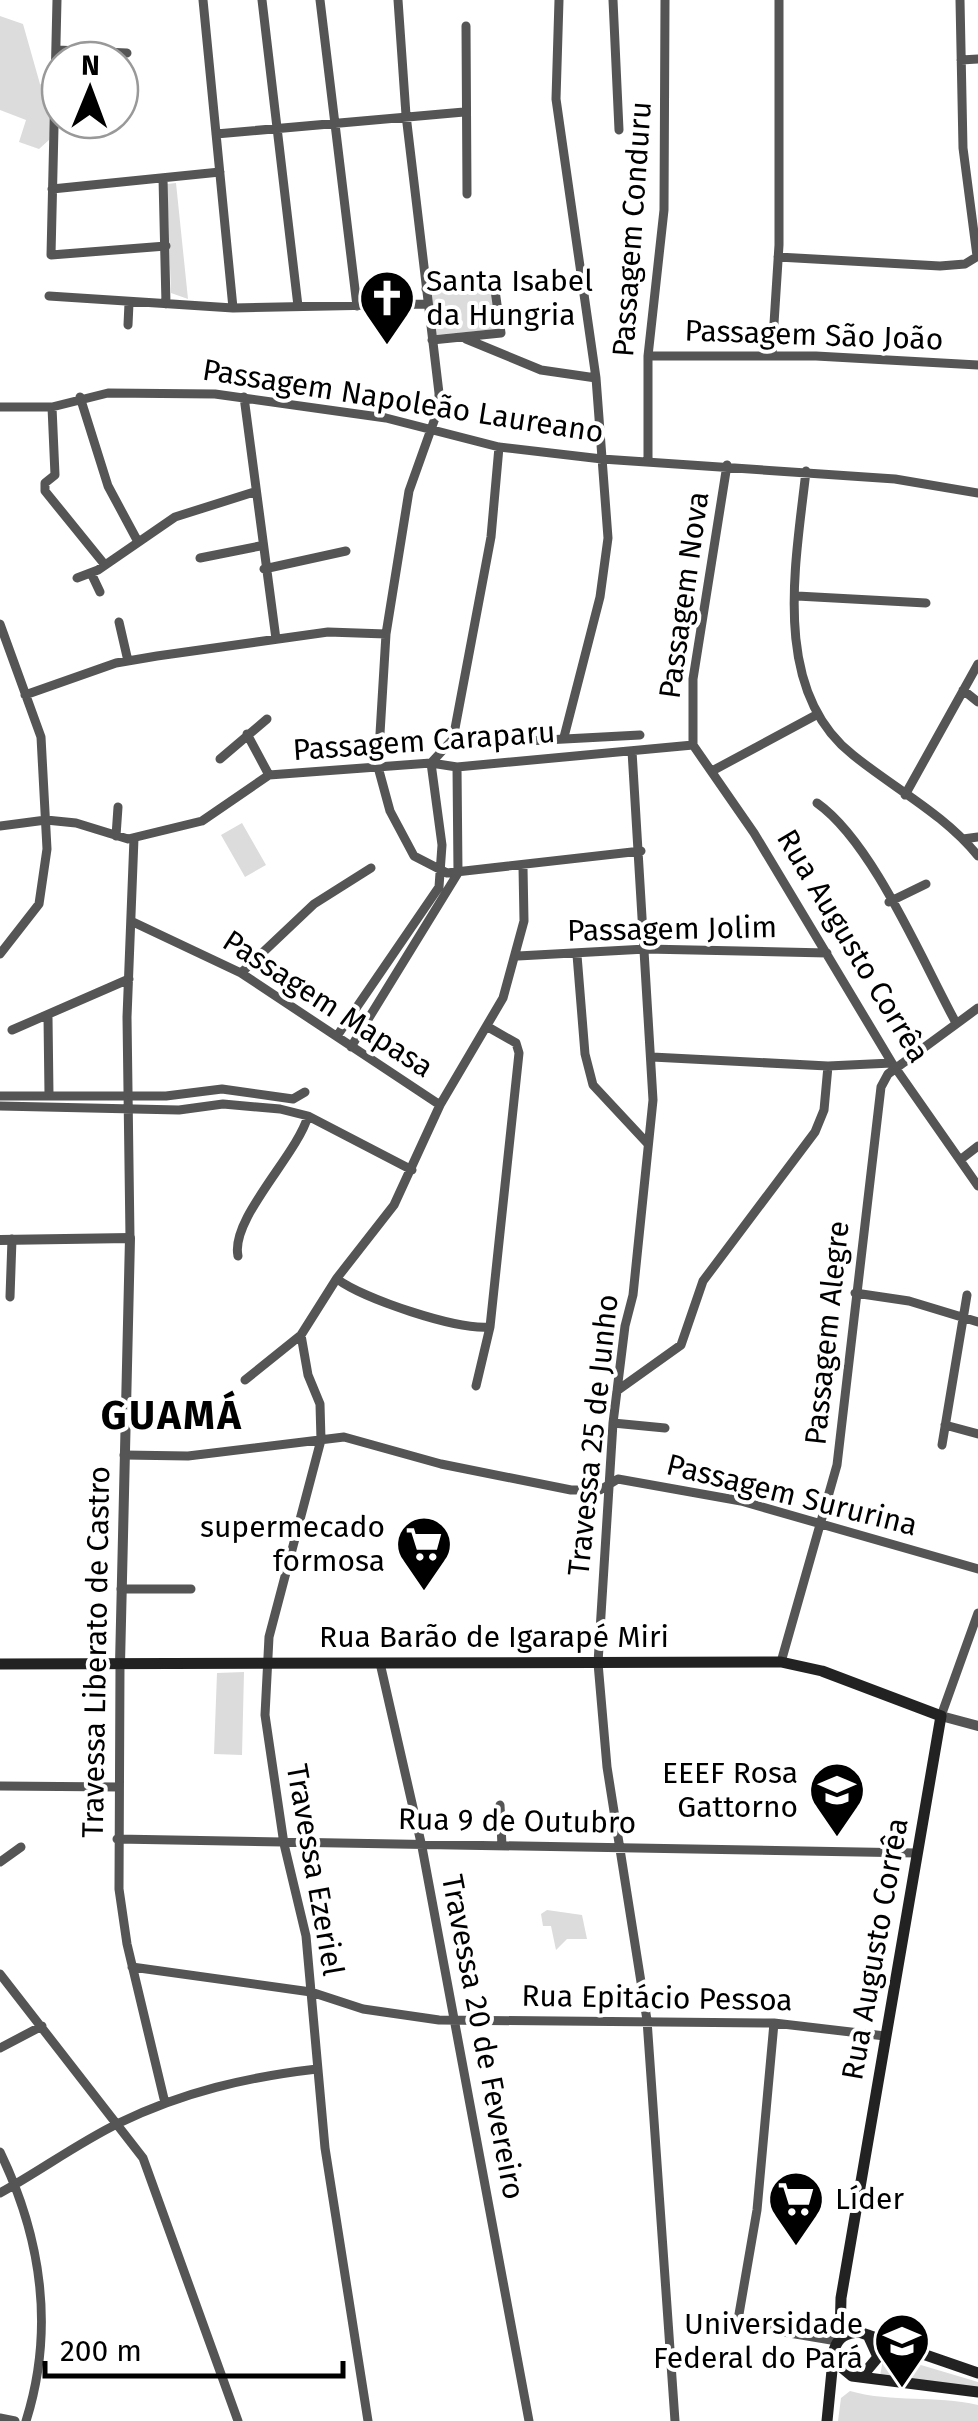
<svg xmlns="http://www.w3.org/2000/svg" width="978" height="2421" font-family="'Fira Sans',sans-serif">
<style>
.green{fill:#dcdcdc}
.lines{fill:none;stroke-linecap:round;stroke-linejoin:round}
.minor{stroke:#555;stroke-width:9}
.tertiary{stroke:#555;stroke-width:10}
.secondary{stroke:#222;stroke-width:11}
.labels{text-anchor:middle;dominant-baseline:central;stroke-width:8;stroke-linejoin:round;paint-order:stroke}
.street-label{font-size:30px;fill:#000;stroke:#fff}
.poi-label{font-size:30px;fill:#000;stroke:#fff;text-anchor:end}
.district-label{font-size:40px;font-weight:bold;letter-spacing:2.5px;fill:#000;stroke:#fff}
</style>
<rect width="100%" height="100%" fill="#fff"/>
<!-- green -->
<path class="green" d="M0,16L23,24L40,84L48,88L53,113L49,140L39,149L19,142L26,120L0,110Z
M176,183L188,299L171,293L167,184Z
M494,283L499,329L435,335L430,289Z
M242,823L266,865L245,877L221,835Z
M244,1672L242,1755L214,1754L217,1673Z
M547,1910L582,1915L587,1939H567L556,1950L551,1926H543L541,1914Z
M884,2354L978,2382V2390L880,2376Z
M850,2391C893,2403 935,2395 978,2405V2421H838L841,2398Z"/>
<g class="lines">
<!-- minor -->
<path class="minor" d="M57,0L51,255L166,246
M203,0L233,308
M262,0L298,306
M320,0L357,306
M398,0L406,115L439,393V407L409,491L386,634L378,767L390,811L414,856L447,873L641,851
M559,0L556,99L596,378L608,538L600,597L564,737
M613,0L619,130
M960,0L963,148L977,256
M466,26L467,194
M57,50L127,53
M961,60L978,59
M216,134L464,112
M163,178L166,304
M52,189L220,172
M778,257L940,266L965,264L978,256
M426,289L494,283L501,333L432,340
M49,296L233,308L428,304
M128,325L129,303
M466,339L541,370L596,378
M772,355L779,245V0
M648,356H816L978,365
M80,397L108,486L137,540
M244,397L276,639
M0,407H52L108,393L215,394L386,418L499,447L602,459L895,479L978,493
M52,407L55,475L45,483V491L105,565
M648,461V356L664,210L665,0
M727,465L693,679V745L754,833L892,1063L978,1186
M806,471C796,562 770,690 853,755C895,789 944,814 978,856
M200,558L260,546
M264,569L346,551
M91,573L100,592
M77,578L98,570L175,517L254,492
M797,596L926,603
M119,622L128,661
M0,624L41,737L47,849L39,904L0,954
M963,690L978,702
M25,695L116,663L157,656L328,632L386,634
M247,734L269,775
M450,745L640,735
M632,751L653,1100L633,1295L625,1326L613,1423L598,1663L607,1767L647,2020L675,2421
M220,759L267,719
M431,763L453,739L491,537L499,447
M712,771L818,714
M905,795L978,664
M817,803C872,842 920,956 955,1021
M0,826L46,820L76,823L128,839L202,821L269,775L431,763L457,767L693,745
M116,836L118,807
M963,839L978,837
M889,902L926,884
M133,922L241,973L440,1105
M577,955L585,1054L593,1085L648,1144
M518,956L646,949L827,953
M241,973L314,904L371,868
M48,1017L49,1095
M12,1030L129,979
M337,1036L439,887L442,845L431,763
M351,1047L458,873L457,767
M652,1057L828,1066L892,1063
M0,1096H166L222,1089L293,1099L305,1092
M0,1106L179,1110L223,1104L280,1109L308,1116L412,1170
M960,1160L978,1146
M130,1238L127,1017L134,838
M238,1256C230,1219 297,1155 308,1116
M337,1279C364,1299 456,1330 490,1327
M855,1293L909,1301L978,1322
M10,1297L12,1239
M301,1335L308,1375L320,1404L321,1440L269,1637L265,1715L284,1844L306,1936L325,2148L368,2421
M245,1380L301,1335L337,1278L394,1205L440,1105L503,998L524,921L523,867
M476,1386L490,1327L519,1053L516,1043L488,1027
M618,1390L681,1345L703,1281L815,1132L824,1110L828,1066
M613,1423L665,1428
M945,1425L978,1434
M942,1445L967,1295
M124,1455L188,1456L344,1437L441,1464L571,1490H600L618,1479L741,1501L978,1569
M121,1589H191
M781,1662L837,1465L881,1087L888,1074L978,1008
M380,1663L422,1847L529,2421
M120,1664L119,1889L127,1944L165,2103
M941,1716L978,1613
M0,1786L119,1787
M500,1805L502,1846
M117,1839L916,1853
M0,1862L21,1847
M132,1967L311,1992L363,2009L439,2020L774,2023L885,2036
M0,1974L143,2158L238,2421
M774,2023L757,2210L738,2320L742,2325L837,2341
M0,2048L42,2026
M0,2152C41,2237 55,2329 26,2421
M0,2193C40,2171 78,2143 119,2123C183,2092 247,2077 317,2069
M0,2418L15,2421"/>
<!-- tertiary -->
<path class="tertiary" d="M0,1240L130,1238L120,1664
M941,1716L978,1726"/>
<!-- secondary -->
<path class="secondary" d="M0,1664L781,1662L822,1671L941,1716L841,2298L840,2338
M834,2361L852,2376L978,2392
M863,2375L878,2357L868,2335
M827,2421L834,2350C838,2337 846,2333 859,2332L978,2373"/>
</g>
<!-- icons -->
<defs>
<g id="church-pin" transform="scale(2.875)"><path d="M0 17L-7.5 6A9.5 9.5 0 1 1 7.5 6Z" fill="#000" stroke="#fff"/><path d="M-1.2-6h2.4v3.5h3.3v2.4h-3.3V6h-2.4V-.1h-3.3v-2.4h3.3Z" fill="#fff"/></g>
<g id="supermarket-pin" transform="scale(2.875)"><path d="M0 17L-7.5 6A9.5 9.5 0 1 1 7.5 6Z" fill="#000" stroke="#fff"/><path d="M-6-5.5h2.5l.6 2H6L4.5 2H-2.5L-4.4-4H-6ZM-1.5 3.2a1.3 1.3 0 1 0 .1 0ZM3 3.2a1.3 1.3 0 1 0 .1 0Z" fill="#fff"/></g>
<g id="school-pin" transform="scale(2.875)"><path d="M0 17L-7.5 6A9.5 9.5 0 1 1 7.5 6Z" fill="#000" stroke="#fff"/><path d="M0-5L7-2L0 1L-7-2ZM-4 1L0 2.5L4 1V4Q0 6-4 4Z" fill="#fff"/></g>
<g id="university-pin" transform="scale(2.875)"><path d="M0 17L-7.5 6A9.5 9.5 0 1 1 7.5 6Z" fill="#000" stroke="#fff"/><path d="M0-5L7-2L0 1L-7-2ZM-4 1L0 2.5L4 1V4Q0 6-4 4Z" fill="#fff"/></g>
</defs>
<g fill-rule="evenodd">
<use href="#church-pin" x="387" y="298"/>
<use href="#supermarket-pin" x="424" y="1544"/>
<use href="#school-pin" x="837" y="1790"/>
<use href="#supermarket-pin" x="796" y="2199"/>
<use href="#university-pin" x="902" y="2341"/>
</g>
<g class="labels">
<!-- street labels -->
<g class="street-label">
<text transform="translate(632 229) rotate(-86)">Passagem Conduru</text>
<text transform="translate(814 335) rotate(2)">Passagem São João</text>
<text transform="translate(403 401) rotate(9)">Passagem Napoleão Laureano</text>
<text transform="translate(684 595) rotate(-82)">Passagem Nova</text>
<text transform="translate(424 741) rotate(-4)">Passagem Caraparu</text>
<text transform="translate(672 929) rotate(-1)">Passagem Jolim</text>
<text transform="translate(853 946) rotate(59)">Rua Augusto Corrêa</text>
<text transform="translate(328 1004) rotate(33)">Passagem Mapasa</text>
<text transform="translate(827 1333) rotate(-84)">Passagem Alegre</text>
<text transform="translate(593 1435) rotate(-84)">Travessa 25 de Junho</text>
<text transform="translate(792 1495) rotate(14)">Passagem Sururina</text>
<text x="494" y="1637">Rua Barão de Igarapé Miri</text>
<text transform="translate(96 1652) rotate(-89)">Travessa Liberato de Castro</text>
<text transform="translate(517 1821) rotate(1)">Rua 9 de Outubro</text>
<text transform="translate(315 1870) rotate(80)">Travessa Ezeriel</text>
<text transform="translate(875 1949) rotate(-80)">Rua Augusto Corrêa</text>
<text transform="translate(657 1998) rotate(1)">Rua Epitácio Pessoa</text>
<text transform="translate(483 2037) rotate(79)">Travessa 20 de Fevereiro</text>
</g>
<!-- poi labels -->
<g class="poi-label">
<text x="426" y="281" text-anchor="start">Santa Isabel<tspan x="426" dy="34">da Hungria</tspan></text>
<text x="385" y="1527">supermecado<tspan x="385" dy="34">formosa</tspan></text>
<text x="798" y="1773">EEEF Rosa<tspan x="798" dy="34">Gattorno</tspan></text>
<text x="835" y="2199" text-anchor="start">Líder</text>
<text x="863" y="2324">Universidade<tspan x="863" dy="34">Federal do Pará</tspan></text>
</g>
<!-- district labels -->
<g class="district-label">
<text x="172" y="1416">GUAMÁ</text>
</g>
</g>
<!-- north arrow -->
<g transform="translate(90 90) rotate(1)"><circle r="48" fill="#ffffff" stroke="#999999" stroke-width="2.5"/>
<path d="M0-8L18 38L0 25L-18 38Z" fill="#000000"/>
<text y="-15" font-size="28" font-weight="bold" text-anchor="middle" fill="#000000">N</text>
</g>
<!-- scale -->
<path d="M45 2361v15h298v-15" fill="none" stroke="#000000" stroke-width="5"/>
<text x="60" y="2361" font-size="30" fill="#000000" stroke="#ffffff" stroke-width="8" paint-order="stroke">200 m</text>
</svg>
